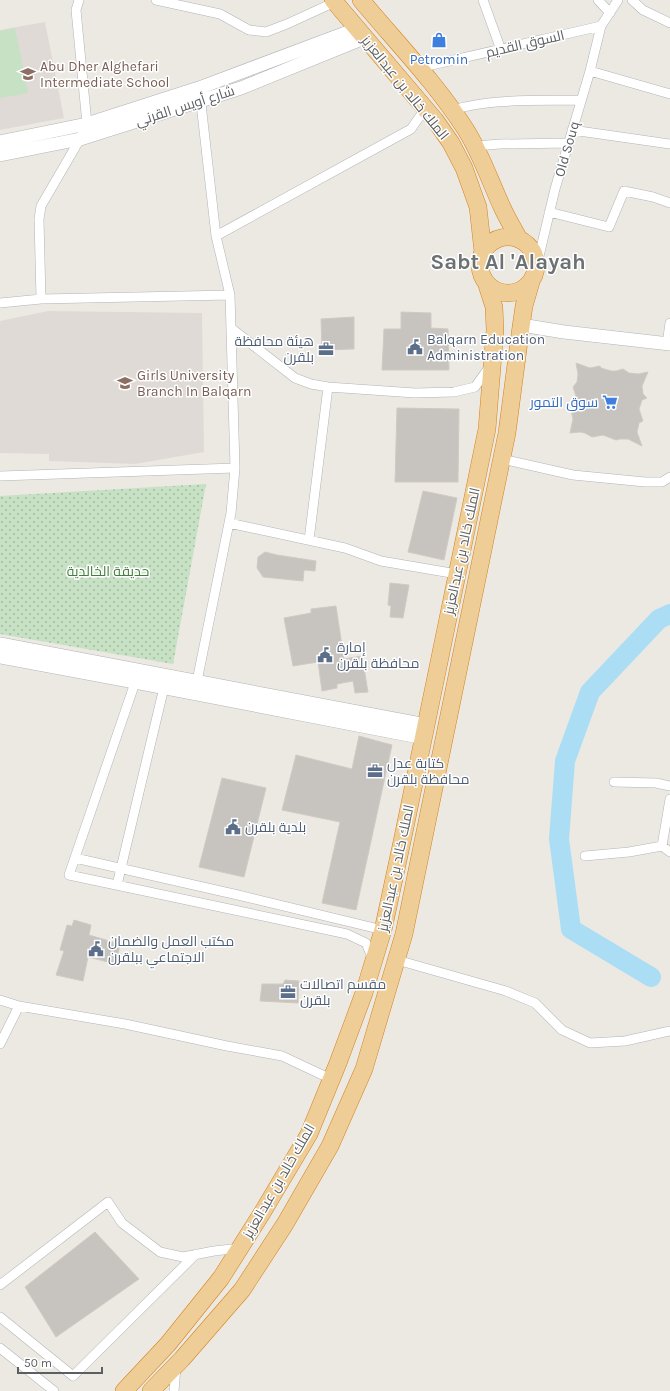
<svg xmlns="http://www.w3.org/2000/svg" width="670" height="1391" font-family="Karla,Cairo,sans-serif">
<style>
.education{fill:#dfdad5}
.green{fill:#c6e1c3}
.park{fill:url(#park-dots)}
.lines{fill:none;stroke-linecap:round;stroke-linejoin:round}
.river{stroke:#abdef4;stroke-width:20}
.building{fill:#c7c4c0;stroke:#d0cac2}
.street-casing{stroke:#b0b4b7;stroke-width:10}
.secondary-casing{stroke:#b0b3b6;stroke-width:14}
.highway-casing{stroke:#d3821c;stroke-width:18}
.street{stroke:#fff;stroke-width:9}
.secondary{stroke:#fff;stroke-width:13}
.highway{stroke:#efcd97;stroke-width:17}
.labels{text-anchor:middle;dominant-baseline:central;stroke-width:3;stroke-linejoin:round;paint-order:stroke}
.street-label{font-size:14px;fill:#5b5f62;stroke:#fff}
.shop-label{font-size:14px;fill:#366cbe;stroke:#fff}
.education-label{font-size:14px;fill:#785e54;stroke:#fff;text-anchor:start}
.service-label{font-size:14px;fill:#4e5e75;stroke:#fff;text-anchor:start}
.park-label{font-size:14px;fill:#447d3f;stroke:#fff}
.town-label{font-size:22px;font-weight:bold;fill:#6c7174;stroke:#fff}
</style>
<defs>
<pattern id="park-dots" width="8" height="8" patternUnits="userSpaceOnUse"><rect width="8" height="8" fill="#c6e1c3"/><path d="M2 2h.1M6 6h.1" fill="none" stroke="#a4baa2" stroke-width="1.8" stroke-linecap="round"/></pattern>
</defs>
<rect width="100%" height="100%" fill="#ece9e3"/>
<!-- education -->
<path class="education" d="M45,22L64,118L0,130V30Z
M48,311L202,313L204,452L135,464L49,461V454L0,453V321Z"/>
<!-- green -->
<path class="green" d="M15,28L28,93L0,98V31Z"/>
<!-- park -->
<path class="park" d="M206,484L173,664L0,634V496Z"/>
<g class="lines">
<!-- river -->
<path class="river" d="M651,977L571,929L559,839L565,761L590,692L659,619L670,614"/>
</g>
<!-- building -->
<path class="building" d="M401,312L431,313V328L448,329L449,370H382L384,329H401Z
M354,317V349L322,350L321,319Z
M576,363L590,368L600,366L601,368L611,371H616L623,369L629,373L638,374L648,372L642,386L643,394L647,398L642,400L639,409L643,421L639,423L637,432L642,446L628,439H620L616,440L603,435L592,437L585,433L580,432L570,433L573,419L571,410L574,407L576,396L573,387L577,382L578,374Z
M397,408L459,409L458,482H395Z
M423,491L457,498L444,560L408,552Z
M265,552L277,555L316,561L315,571L304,570L303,581L263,577L257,568L258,557Z
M390,583L409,585L403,618L390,617L391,606L388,605Z
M336,606L344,659L362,656L368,692L355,693L353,681L337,684V688L322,691L318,662L293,666L284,618L311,613V609Z
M359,736L392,745L356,910L322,903L340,822L282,810L296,755L352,769Z
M222,778L266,788L244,877L199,867Z
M74,920L91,925L89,935L120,944L116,964L88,957L83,981L56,975L64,951L60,950L67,925L72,926Z
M285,980L299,981L298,1003L260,1001L262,984H283Z
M95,1232L139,1279L56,1337L25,1287Z"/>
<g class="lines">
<!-- street casing -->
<g class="street-casing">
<path id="street" d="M156,0L220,14L249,30L266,32L287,24L335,2
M483,0L501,50
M598,0L610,13
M632,0L643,10L670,23
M419,68L601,26L618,0
M590,71L670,94
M452,110C494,98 537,101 580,100
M572,130L670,144
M475,146L500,144L569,143
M549,212L609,227L624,191L653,197L670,203
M216,236L411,129L425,109
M535,273L555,189L590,71L601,26
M41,299L39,219L41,206L80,139L87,124L76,10L79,0
M0,303L41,299L230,295
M231,328L295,378L311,384L328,387L415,393L454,392L475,387L490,366
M667,344L670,323
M502,459L573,475L645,482H662L670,477
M0,476L235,468
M229,523L345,548L381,561L457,574
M309,540L328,387
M137,677L69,875L347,934L366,943L373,959
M196,686L231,513L235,468L230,295L216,236L200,95
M614,782L656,783L670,786
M670,799L662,846L670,852
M585,856L629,852L662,846
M75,858L238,895L383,930
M117,885L165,683
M397,960L506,991L535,1003L562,1030L590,1043L625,1041L670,1031
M0,1000L19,1006L125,1024L227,1046L282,1056L331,1079
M0,1044L19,1006
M0,1285L108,1202L122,1223L160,1252L183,1257L214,1251L240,1248
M0,1317L73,1376L196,1254
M0,1348L54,1391
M174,1391L176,1367"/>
</g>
<!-- secondary casing -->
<g class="secondary-casing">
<path id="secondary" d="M0,142L87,124L199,88L356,29
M0,155L80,139L241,88L364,38
M521,325L564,332L670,344
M0,644L426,725
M0,657L135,682L424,738"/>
</g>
<!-- highway casing -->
<g class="highway-casing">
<path id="highway" d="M333,0L435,120L451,143L464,168L478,207L483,252
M361,0C396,42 436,83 466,130C481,154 490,181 502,207C507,218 513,228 519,239
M480 265a28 28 0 1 1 56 0a28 28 0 1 1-56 0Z
M124,1391L168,1344L221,1278L262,1213L309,1134L338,1063L364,993L383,930L403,837L487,429L495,330L494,307L486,282
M151,1391L182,1359L242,1290L285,1224L330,1146L364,1069L404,934L507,433L520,334L524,306L531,282"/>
</g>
<!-- street -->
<use href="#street" class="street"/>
<!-- secondary -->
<use href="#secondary" class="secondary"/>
<!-- highway -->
<use href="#highway" class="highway"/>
</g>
<!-- icons -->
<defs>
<g id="shop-bare" transform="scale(1.2)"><path d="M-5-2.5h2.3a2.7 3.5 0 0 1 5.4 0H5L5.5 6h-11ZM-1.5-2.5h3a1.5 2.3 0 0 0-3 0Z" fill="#3f7fe0" stroke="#fff" stroke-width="2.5" paint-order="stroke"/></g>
<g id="school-bare" transform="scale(1.2)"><path d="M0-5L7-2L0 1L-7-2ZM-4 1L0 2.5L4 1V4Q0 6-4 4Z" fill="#8d6e63" stroke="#fff" stroke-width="2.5" paint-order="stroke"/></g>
<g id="civic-bare" transform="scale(1.2)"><path d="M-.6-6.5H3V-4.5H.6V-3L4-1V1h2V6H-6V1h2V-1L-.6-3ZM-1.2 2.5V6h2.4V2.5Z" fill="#5c6f8a" stroke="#fff" stroke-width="2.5" paint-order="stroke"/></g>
<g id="office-bare" transform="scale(1.2)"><path d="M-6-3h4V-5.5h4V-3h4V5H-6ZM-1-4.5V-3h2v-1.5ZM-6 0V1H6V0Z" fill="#5c6f8a" stroke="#fff" stroke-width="2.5" paint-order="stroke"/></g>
<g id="university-bare" transform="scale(1.2)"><path d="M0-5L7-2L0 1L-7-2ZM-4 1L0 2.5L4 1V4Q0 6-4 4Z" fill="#8d6e63" stroke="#fff" stroke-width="2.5" paint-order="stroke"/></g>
<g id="supermarket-bare" transform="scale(1.2)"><path d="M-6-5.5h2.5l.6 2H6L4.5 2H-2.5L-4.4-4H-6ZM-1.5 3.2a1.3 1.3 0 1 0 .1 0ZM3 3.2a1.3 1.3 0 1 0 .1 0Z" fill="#3f7fe0" stroke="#fff" stroke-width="2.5" paint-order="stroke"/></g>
</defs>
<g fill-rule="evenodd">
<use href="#shop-bare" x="439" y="40"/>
<use href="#school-bare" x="28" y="74"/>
<use href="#civic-bare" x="415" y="347"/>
<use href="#office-bare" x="326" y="349"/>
<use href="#university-bare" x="125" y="383"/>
<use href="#supermarket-bare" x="610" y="402"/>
<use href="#civic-bare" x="325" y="655"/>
<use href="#office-bare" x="375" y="771"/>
<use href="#civic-bare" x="233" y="827"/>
<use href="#civic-bare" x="96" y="949"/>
<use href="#office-bare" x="288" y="992"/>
</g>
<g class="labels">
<!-- street labels -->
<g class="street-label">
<text transform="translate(525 44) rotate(-13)">السوق القديم</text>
<text transform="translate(405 88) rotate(51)">الملك خالد بن عبدالعزيز</text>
<text transform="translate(185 106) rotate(-18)">شارع أويس القرني</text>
<text transform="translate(567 149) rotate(-74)">Old Souq</text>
<text transform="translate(462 551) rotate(-78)">الملك خالد بن عبدالعزيز</text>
<text transform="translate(396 868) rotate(-78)">الملك خالد بن عبدالعزيز</text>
<text transform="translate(279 1181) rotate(-60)">الملك خالد بن عبدالعزيز</text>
</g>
<!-- shop labels -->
<g class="shop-label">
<text x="439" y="59">Petromin</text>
<text x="598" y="402" text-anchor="end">سوق التمور</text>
</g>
<!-- education labels -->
<g class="education-label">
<text x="40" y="66">Abu Dher Alghefari<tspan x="40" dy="16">Intermediate School</tspan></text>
<text x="137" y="375">Girls University<tspan x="137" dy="16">Branch In Balqarn</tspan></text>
</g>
<!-- service labels -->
<g class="service-label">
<text x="427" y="339">Balqarn Education<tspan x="427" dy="16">Administration</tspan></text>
<text x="314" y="341" text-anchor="end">هيئة محافظة<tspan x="314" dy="16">بلقرن</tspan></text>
<text x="337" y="647">إمارة<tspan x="337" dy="16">محافظة بلقرن</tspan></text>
<text x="387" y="763">كتابة عدل<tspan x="387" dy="16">محافظة بلقرن</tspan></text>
<text x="245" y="827">بلدية بلقرن</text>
<text x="108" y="941">مكتب العمل والضمان<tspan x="108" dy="16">الاجتماعي ببلقرن</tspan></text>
<text x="300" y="984">مقسم اتصالات<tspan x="300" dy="16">بلقرن</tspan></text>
</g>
<!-- park labels -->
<g class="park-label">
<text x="108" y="571">حديقة الخالدية</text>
</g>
<!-- town labels -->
<g class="town-label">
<text x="508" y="262">Sabt Al 'Alayah</text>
</g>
</g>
<!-- scale -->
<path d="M18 1367v6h84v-6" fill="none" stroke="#5b5f62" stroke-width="2"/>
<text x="24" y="1367" font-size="12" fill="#5b5f62" stroke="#ffffff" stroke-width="3" paint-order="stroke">50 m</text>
</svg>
